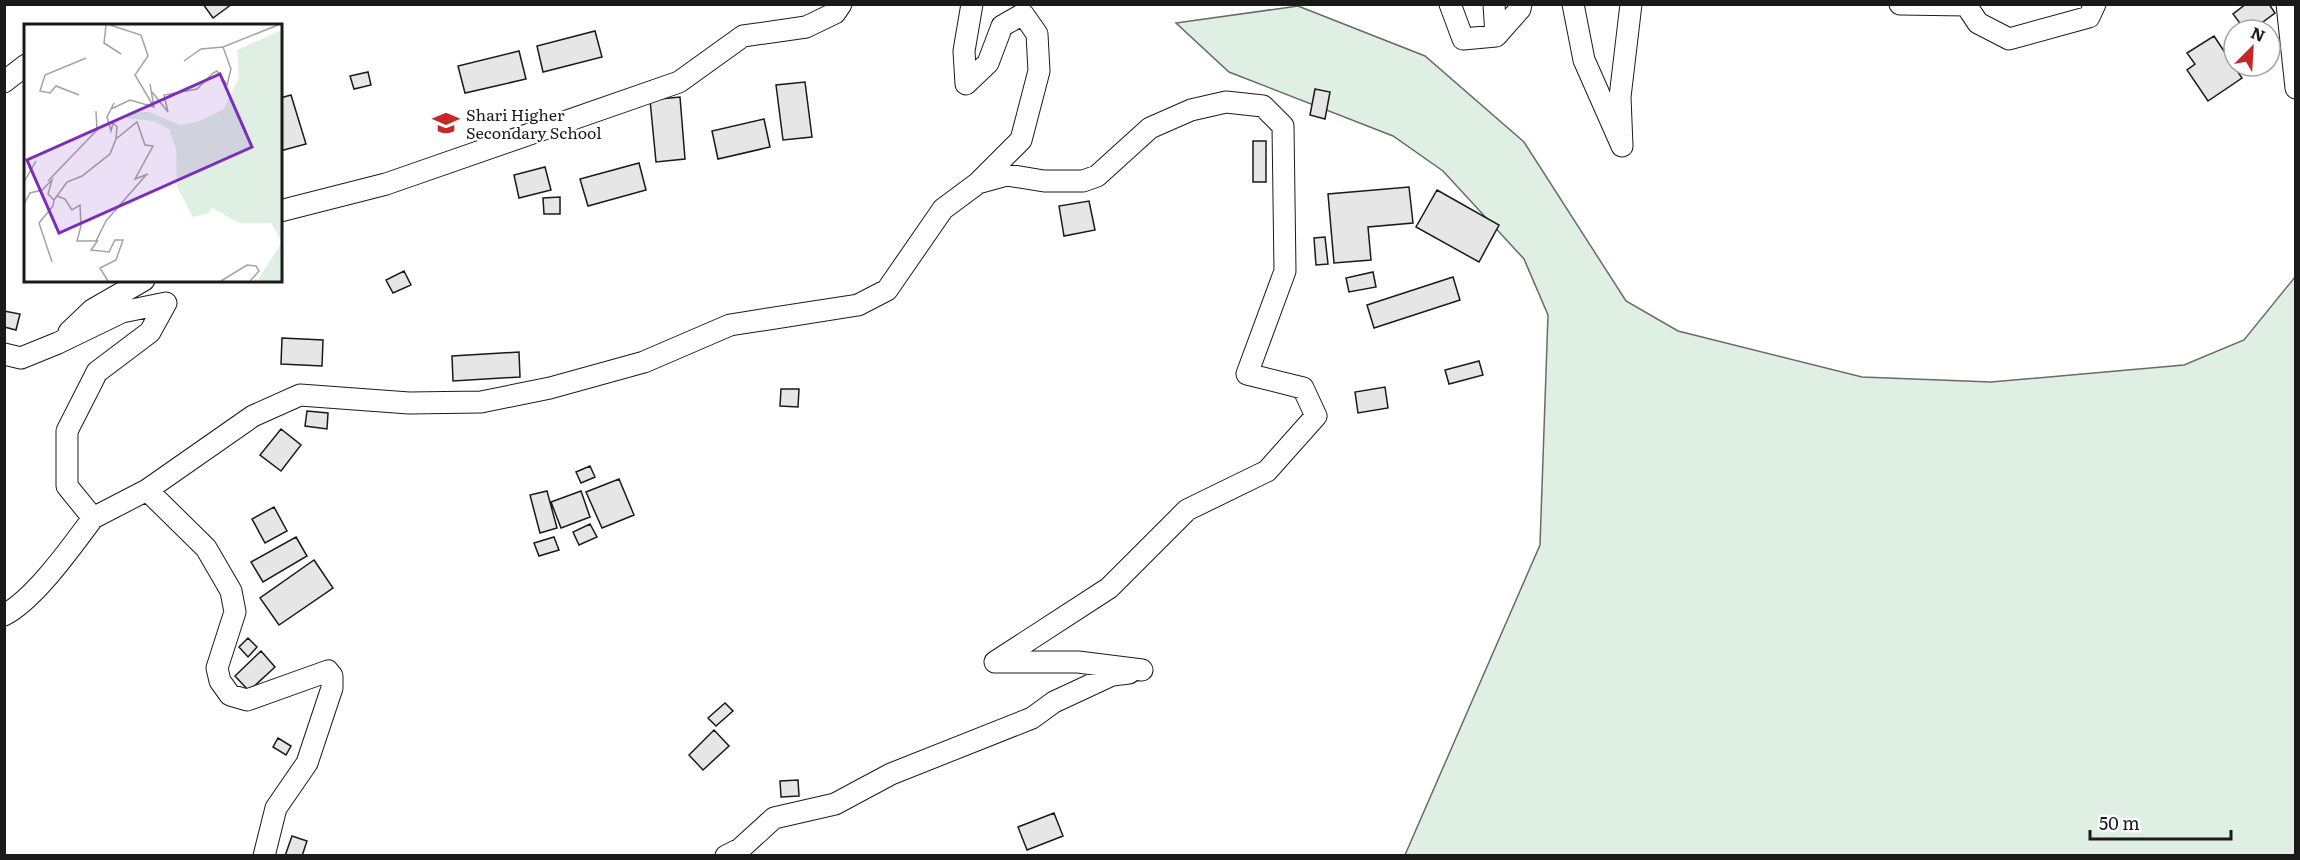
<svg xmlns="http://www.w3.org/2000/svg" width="2300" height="860" font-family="Literata,serif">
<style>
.green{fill:#e0efe3;stroke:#6a6a6a;stroke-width:1.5}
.building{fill:#e6e6e6;stroke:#1a1a1a;stroke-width:1.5}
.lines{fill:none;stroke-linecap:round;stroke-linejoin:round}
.minor-casing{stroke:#1a1a1a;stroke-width:23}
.minor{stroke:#fff;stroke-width:21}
.labels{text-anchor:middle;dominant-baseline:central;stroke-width:4.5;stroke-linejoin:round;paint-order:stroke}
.poi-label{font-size:16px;fill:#1a1a1a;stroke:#fff;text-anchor:start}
.inset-road{fill:none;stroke:#a3a3a3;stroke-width:1.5}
.view{fill:#7b2cbf;fill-opacity:0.15;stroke:#7b2cbf;stroke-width:3}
.inset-edge{fill:none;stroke:#1a1a1a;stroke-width:3}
</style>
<rect width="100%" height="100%" fill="#fff"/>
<!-- green -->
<path class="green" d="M1298,6L1425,56L1524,142L1626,301L1678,331L1862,377L1991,382L2184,365L2244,340L2295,277V855H1405L1540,545L1548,315L1524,259L1443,171L1393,136L1229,72L1176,23Z"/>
<!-- building -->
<path class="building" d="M203,4H232L213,18Z
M2246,4H2269L2275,13L2252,30H2245L2233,14Z
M595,31L602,57L543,72L537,46Z
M2214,36L2242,78L2208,101L2187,70L2195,64L2187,53Z
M519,51L526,79L465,93L458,66Z
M368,72L371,85L354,89L350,76Z
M805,82L812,137L783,140L776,85Z
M1315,89L1330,92L1325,119L1310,115Z
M291,95L306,144L280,151V98Z
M680,97L685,159L656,162L650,100Z
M764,119L770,147L718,159L712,131Z
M1253,141H1266V182H1253Z
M639,163L646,190L588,206L580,179Z
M545,167L551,190L519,198L514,175Z
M1409,187L1413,223L1368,227L1371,260L1334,263L1328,194Z
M1437,190L1499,225L1479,262L1416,227Z
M560,197V214H544L543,198Z
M1089,201L1095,230L1064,236L1059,206Z
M1325,237L1328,264L1316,265L1314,238Z
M404,271L411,285L393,293L386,280Z
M1373,272L1376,287L1349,292L1346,278Z
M1453,277L1460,300L1374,328L1367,305Z
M4,311L20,314L16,330L4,327Z
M282,338L323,340L322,366L281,364Z
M519,352L520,377L453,381L452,356Z
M1479,361L1483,375L1449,384L1445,370Z
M1385,387L1388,408L1358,413L1355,392Z
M781,389H799L798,407L780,406Z
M307,411L328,413L327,429L305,426Z
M281,429L301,445L281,471L260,455Z
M590,466L595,477L581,483L576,472Z
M619,479L634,515L602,528L586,492Z
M547,491L557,528L540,533L530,495Z
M581,491L590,517L561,528L551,502Z
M274,507L287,531L265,543L252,519Z
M590,524L597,537L579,545L573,532Z
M296,537L307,556L263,582L251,562Z
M554,537L559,550L539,556L534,543Z
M314,560L333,588L279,625L260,598Z
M248,638L257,647L248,657L239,647Z
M261,651L275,667L249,691L235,676Z
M725,703L733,711L716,726L708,718Z
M714,730L729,746L703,770L689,755Z
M278,738L291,746L286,755L273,747Z
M798,780L799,796L781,797L780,781Z
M1054,813L1063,836L1027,850L1018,827Z
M292,836L307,841L302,856H285Z"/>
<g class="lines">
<!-- minor casing -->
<g class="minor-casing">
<path id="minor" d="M972,4L964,51L966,84L988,63L1002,26L1023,14L1037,34L1039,71L1021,140L978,183
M1450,4L1463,39L1496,36L1520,9L1521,4
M1494,4L1496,36
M1573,4L1584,60L1622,146L1620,97L1631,4
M1900,4L1966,5L1978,23L2009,39L2089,17L2095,4
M2287,4L2296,88
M4,82L26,65
M280,211L386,184L679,82L743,36L806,27L835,13L841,4
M69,332L92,310L144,280
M4,354L21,358L58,343L122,312L166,303L150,332L97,372L67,431V486L93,518C72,546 35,599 4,615
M147,490L253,416L300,395L409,403L481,402L550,388L644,362L730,325L858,305L887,290L943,209L978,183L1007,175L1044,181H1083L1097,176L1150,128L1191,110L1226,102L1263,106L1283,126L1285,271L1247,374L1303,388L1316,416L1267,471L1187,510L1109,588L995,662H1078L1142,670
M93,518L147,490L206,548L231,591L235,612L217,668L220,681L230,695L247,700L328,671L332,676V688L307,763L276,808L264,856
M726,856L740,849L774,818L835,804L891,774L1032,718L1054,702L1112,675L1129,673"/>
</g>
<!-- minor -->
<use href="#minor" class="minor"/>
</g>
<!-- icons -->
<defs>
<g id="school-bare" transform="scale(2.07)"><path d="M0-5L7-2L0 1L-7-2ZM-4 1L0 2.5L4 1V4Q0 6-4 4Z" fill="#c62828" stroke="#fff" stroke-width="2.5" paint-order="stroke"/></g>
</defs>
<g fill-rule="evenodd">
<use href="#school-bare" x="446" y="123"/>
</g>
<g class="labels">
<!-- poi labels -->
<g class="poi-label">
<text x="466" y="114">Shari Higher<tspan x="466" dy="18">Secondary School</tspan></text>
</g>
</g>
<!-- overview -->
<g transform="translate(24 24)">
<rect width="258" height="258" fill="#fff"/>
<path d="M258,6V257H233L258,218L247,199H215L188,184L185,189L169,193L153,163L152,125L145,105L130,97L102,94L112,88H125L156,101L173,98L200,85L215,53L213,26Z" fill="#e0efe3"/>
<path class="inset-road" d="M82,1L80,19L97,30M86,1L117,11L124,32L111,51L130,83M160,37L177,25L199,23L254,1M128,68L144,88L140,71L173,65L189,49L193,47L203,61L207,45L199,23M55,71L32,62L26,69L16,67L21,51L62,34M90,79L83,93L87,107L89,99L93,103L92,114M87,85L106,76L130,83L126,60M24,157L73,106L72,87M0,158L12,137M33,172L43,158L58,152L86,130L92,115L113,98L121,121L129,122L111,155L124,150M30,176L33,172L41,175L48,186L56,181L57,202L53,217H72L82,197L122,151M0,180L6,169L18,166L28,156L24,170L30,176L29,182L15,199L28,238M74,216L67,226L85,228L91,216H99L92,236L76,244L84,257M197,257L223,241L232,242L235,247L226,257"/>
<path class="view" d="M196,50L228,123L35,209L3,136Z"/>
<rect width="258" height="258" class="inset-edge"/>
</g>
<!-- border -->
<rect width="2300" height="860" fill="none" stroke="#1a1a1a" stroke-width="12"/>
<!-- north arrow -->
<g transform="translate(2252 48) rotate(24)"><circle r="28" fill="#ffffff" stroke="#a3a3a3" stroke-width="1.5"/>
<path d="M0-4.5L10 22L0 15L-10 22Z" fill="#c62828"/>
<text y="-9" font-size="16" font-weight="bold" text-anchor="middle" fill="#1a1a1a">N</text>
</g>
<!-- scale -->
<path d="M2090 830v9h141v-9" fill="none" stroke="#1a1a1a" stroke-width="3"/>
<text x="2099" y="830" font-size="18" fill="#1a1a1a" stroke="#ffffff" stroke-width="4.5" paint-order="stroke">50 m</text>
</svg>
